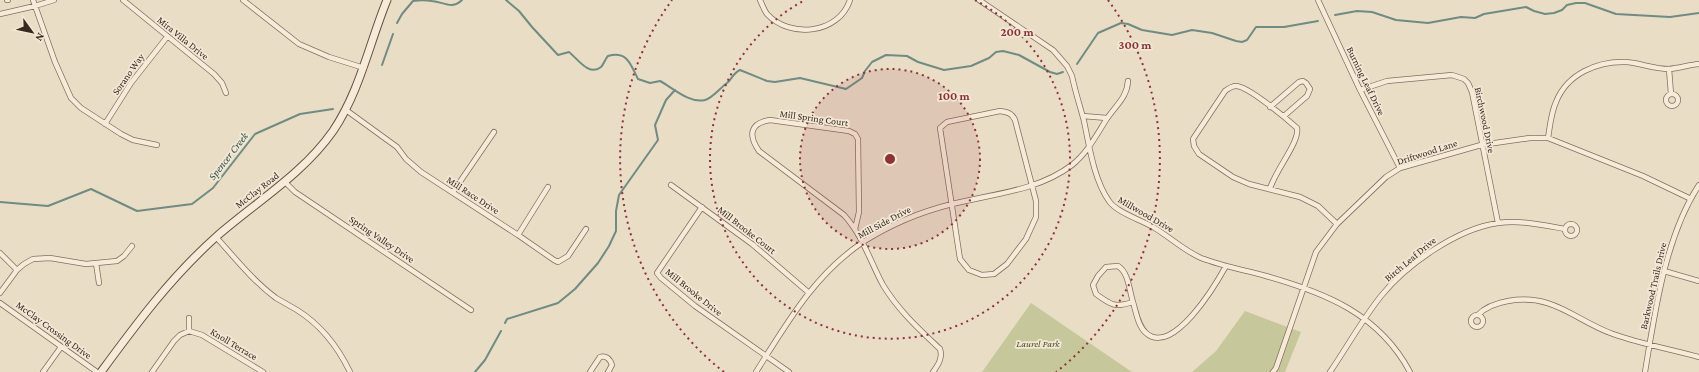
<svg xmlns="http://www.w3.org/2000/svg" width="1699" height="372" font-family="'Crimson Pro',serif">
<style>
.green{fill:#c6c89b}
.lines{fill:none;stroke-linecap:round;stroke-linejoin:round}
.stream{stroke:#6f8c83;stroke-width:2}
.street-casing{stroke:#846f5d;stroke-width:6}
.secondary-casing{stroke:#665140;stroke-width:9}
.street{stroke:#f6ebd9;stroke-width:4.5}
.secondary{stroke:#f6ebd9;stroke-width:7}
.ring{fill:none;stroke:#8e3239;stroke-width:2;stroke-dasharray:2 4}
.labels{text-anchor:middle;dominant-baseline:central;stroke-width:3.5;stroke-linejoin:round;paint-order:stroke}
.street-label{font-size:10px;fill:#362920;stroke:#f3e8d5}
.park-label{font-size:10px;font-style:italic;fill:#495028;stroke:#f3e8d5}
.water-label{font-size:11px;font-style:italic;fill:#30544f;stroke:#f3e8d5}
.centre{fill:#8e3239;stroke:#f3e8d5;stroke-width:2}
.ring-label{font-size:12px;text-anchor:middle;font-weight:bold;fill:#8e3239;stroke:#f3e8d5;stroke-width:3.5;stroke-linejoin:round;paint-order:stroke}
</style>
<rect width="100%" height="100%" fill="#eaddc6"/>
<!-- green -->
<path class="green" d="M1031,303L1132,372H982Z
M1245,311L1301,332L1285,372H1192L1216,351Z"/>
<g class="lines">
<!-- stream -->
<path class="stream" d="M506,0L519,11L532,27L558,55L569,52C577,58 589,77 601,67C604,64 605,59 608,56C628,50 631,66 638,79L650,83L660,81C673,88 690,104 705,100C713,98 721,87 727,83C732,79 733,73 740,70L767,81L775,82L800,78L846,89L862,78L865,71L872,62L886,55L907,56L918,62L944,70L971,66L989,58L996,52L1003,51L1019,55L1050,72L1057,74L1063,72
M1335,15L1357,11L1372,12L1396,20L1428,23L1461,17L1475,18L1484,14L1526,7L1534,11L1545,14L1554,13L1562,10L1567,5L1576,3H1585L1616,14L1670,17L1699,13
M397,23L402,14L413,1C419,0 426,0 432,1C444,2 452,10 462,0
M1077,64L1098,33L1121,23L1128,24L1142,30L1172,35L1192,30L1212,33L1236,41L1242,42L1247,40L1256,27H1284L1318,21
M382,65L393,34
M0,202L48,206L91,189L137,211L192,204L213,188L255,134L300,114L333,109
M505,323L507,319L558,303L575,289L598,263L609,246L616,231V211L619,195L658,140L655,125L666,100L675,90
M475,372L485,360L501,331"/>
<!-- street casing -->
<g class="street-casing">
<path id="street" d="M7,0H8
M33,0L55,62L71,98L81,108L121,134L133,140L157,145
M123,0L214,74L222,83L226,93
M243,0L299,44L329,57L364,68
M760,0C762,4 764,10 767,14C790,39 839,34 850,0
M979,0L1053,50L1067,66L1072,76C1075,91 1080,106 1084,121C1089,145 1094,180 1109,201C1116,212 1141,220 1153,227C1170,237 1183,250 1201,258C1222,266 1244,270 1266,276C1326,293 1379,314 1410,372
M1318,0L1360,90L1400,168
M0,14L35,6L54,0
M1669,69L1671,94
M1360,90L1387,81L1452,75L1464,79L1468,83L1472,92L1498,223
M1666 100a6 6 0 1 1 12 0a6 6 0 1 1-12 0Z
M1270,107L1299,82L1303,81L1306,83L1310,89L1307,96L1284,116
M346,110L397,147L406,159L421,172L518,235L554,260L558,262L568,256L586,229
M1000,111C1007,112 1012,113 1015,120L1036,201V217L1026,239L1007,264L994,274L982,275L969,270L960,259L940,128L947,122Z
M1083,116L1107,118
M105,124L131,83L167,37
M1548,138C1550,126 1551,113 1556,102C1567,74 1597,61 1626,62C1640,63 1654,69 1669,69C1679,68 1689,65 1699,64
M284,181L295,192L471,310
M671,185L752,244L808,292
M1270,189C1274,172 1300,142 1297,128C1287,119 1248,86 1236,86C1232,86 1229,88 1225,91L1193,139L1194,146L1199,154L1233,177L1249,184L1300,197L1318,206L1337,224
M453,192L494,132
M702,207L657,273L661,278L695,306L789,372
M1565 230a6 6 0 1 1 12 0a6 6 0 1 1-12 0Z
M855,229L859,212L858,139L855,134L849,131L770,120C750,123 748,135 759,151L844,215C863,236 870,261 883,285C898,310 919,329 940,349C943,358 938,365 933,372
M518,235L548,187
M216,237C235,258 253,281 276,298C283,302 290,306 297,310C321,325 338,347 350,372
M0,253L17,270
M96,263L99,283
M1118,266C1129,273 1129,290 1133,302C1115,308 1111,305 1096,294L1093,285L1098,276L1106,267Z
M1664,271L1699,281
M0,293L17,270L24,264L33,259L50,258L86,264L117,261L124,256L132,246
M1133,302C1136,312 1138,326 1146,333C1173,357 1216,284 1226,266
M0,303L97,372
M1471 321a6 6 0 1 1 12 0a6 6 0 1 1-12 0Z
M1478,315C1486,306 1497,303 1508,301C1554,293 1574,320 1613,334C1641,344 1670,349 1699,357
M189,331V318
M43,372L61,347
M152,372L174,341L180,335L189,331L202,335L263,372
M590,372L600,357C606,355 610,359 612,365L608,372
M756,372C787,323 814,275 863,242C891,224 920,212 952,204C992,194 1038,191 1072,165C1087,153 1096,136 1106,120C1115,106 1127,98 1128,81
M1273,372L1276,368L1316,252L1337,224L1386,177L1400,168L1481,145L1530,138H1548L1643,176L1691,199
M1330,372C1347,347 1362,320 1381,296C1407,264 1457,229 1498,223C1521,220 1543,225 1565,229
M1645,372C1655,312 1665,237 1699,185"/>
</g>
<!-- secondary casing -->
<g class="secondary-casing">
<path id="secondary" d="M101,372C137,323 171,277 217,236C256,202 303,174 333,131C360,91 369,44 387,0"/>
</g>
<!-- street -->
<use href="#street" class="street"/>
<!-- secondary -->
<use href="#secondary" class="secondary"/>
</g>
<!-- distance rings -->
<circle cx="890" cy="159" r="90" fill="#8e3239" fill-opacity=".12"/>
<g class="ring">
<circle cx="890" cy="159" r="90"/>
<path d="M975 0A180 180 0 1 1 805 0"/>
<path d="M724 372A270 270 0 0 1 672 0M1108 0A270 270 0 0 1 1056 372"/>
</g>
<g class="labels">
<!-- street labels -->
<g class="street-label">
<text transform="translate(183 38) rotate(39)">Mira Villa Drive</text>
<text transform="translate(128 74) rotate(-55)">Sorano Way</text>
<text transform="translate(1366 81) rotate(64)">Burning Leaf Drive</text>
<text transform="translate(814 118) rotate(8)">Mill Spring Court</text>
<text transform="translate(1485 120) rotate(78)">Birchwood Drive</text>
<text transform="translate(1427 152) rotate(-18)">Driftwood Lane</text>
<text transform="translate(257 190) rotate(-38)">McClay Road</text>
<text transform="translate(473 195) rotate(33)">Mill Race Drive</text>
<text transform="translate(1146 214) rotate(30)">Millwood Drive</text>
<text transform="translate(884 222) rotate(-28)">Mill Side Drive</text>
<text transform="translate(747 230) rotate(38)">Mill Brooke Court</text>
<text transform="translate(382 239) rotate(34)">Spring Valley Drive</text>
<text transform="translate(1410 259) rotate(-40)">Birch Leaf Drive</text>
<text transform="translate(1653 286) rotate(-77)">Barkwood Trails Drive</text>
<text transform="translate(694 292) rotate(39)">Mill Brooke Drive</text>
<text transform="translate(54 330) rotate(36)">McClay Crossing Drive</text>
<text transform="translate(234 344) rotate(31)">Knoll Terrace</text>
</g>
<!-- park labels -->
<g class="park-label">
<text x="1038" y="343">Laurel Park</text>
</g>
<!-- water labels -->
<g class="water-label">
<text transform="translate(228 156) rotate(-52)">Spencer Creek</text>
</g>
</g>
<circle cx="890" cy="159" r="6" class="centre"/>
<g class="ring-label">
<text x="1017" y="36">200 m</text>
<text x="1135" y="49">300 m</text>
<text x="954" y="100">100 m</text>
</g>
<!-- north arrow -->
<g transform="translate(32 32) rotate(123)" stroke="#f3e8d5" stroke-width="3" paint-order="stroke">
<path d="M0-3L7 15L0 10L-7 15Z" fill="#362920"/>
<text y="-6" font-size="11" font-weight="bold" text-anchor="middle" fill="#362920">N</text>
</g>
</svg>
